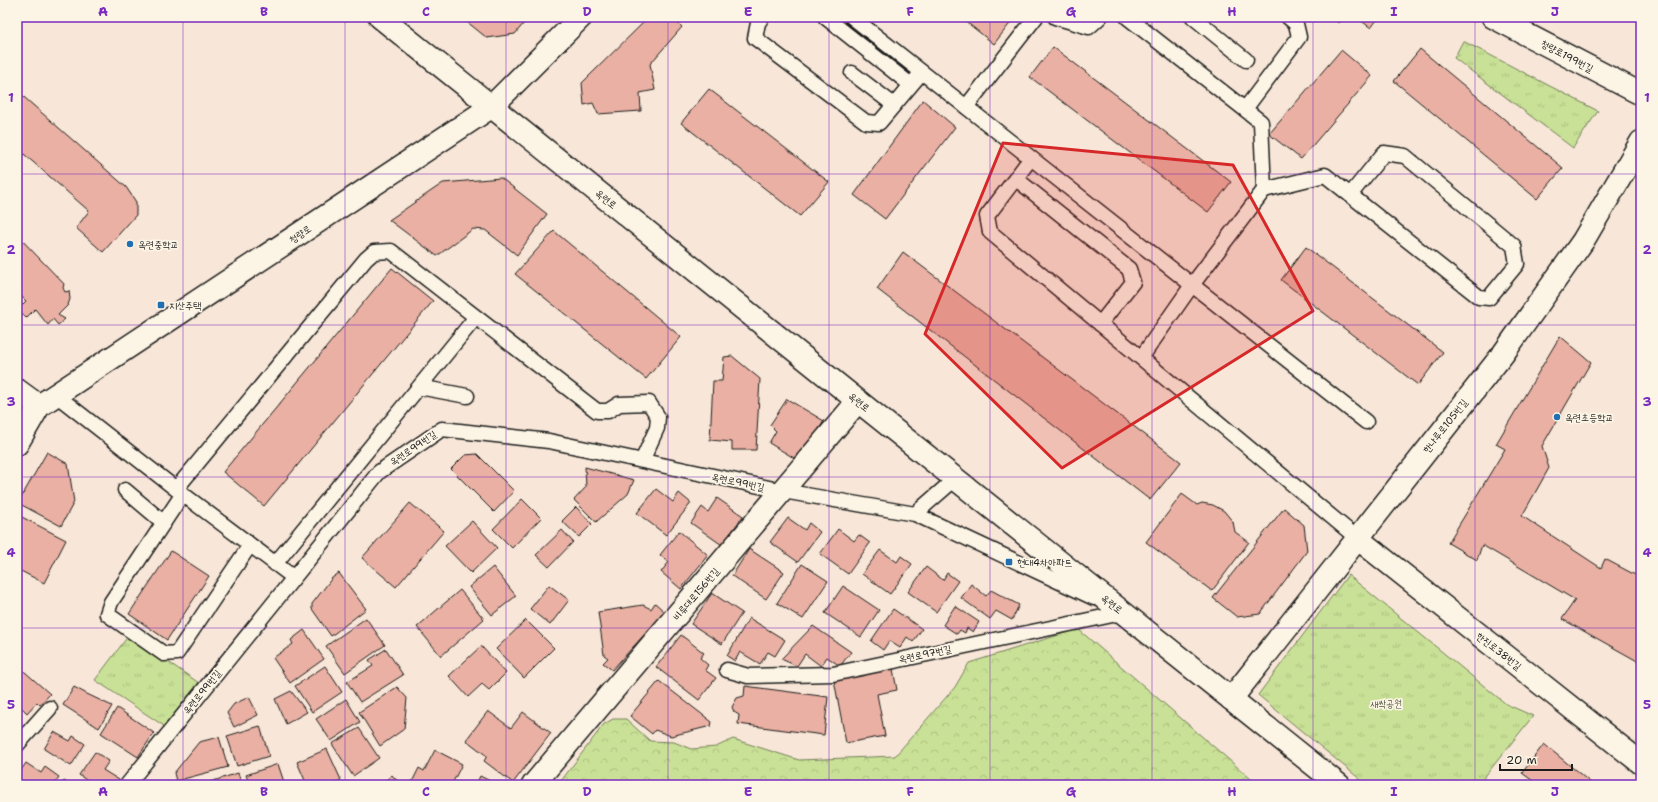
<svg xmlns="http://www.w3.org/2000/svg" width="1658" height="802" font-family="'Shantell Sans','Poor Story',sans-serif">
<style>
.forest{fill:url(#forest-crowns);stroke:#727e59}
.park{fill:url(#park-tufts);stroke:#727e59}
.building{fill:#e9b0a3;stroke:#1c1c1c}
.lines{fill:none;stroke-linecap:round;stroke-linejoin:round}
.service-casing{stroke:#1c1c1c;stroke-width:17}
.minor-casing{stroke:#1c1c1c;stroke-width:25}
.tertiary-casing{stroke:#1c1c1c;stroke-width:25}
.service{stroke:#fcf5e5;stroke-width:14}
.minor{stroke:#fcf5e5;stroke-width:22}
.tertiary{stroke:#fcf5e5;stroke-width:22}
.marked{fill:#d62828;fill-opacity:0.2;stroke:#d62828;stroke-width:3;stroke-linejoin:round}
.grid{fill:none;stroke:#7b2cbf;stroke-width:1;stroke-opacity:0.55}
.poi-dot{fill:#1f6fb2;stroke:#fcf5e5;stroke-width:1.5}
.labels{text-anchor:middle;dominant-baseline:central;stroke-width:3.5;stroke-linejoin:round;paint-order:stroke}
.street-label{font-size:10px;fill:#1c1c1c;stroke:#fcf5e5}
.poi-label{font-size:10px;fill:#1c1c1c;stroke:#fcf5e5;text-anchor:start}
.park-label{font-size:10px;fill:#505741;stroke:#fcf5e5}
.neatline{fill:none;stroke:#7b2cbf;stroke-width:1.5}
.grid-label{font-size:13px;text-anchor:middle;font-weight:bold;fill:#7b2cbf}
</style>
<defs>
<pattern id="forest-crowns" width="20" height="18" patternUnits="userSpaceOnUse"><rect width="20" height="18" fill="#c9e196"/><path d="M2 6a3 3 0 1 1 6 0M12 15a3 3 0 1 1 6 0" fill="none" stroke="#acc081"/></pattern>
<pattern id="park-tufts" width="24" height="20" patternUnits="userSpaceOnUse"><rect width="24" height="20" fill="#c9e196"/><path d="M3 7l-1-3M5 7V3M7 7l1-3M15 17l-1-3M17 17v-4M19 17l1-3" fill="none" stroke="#acc081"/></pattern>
</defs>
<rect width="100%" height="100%" fill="#f8e7d8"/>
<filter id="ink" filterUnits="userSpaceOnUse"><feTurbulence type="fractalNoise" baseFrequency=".025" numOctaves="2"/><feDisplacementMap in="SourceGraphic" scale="8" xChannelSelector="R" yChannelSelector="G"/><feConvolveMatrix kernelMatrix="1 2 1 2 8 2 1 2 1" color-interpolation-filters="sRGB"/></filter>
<g filter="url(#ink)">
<!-- forest -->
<path class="forest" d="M1078,629L1258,785H558L604,724L613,719H626L650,741L674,742L691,749L716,747L733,739L799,760L895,756L955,687L969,663Z"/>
<!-- park -->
<path class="park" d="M1463,41L1598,111L1573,148L1454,58Z
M1348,575L1506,704L1533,716L1478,785H1367L1258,695Z
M129,635L199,683L164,726L95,680Z"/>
<!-- building -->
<path class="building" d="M461,17H529L515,34L487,38Z
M649,17H672L682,27L650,64L655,90L640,93L641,111L598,114L593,103L584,105L582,83Z
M960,17H1015L994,44Z
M1330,17H1343L1339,23Z
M1356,17H1379L1371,28Z
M1053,47L1231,182L1208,212L1030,77Z
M1420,49L1563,168L1537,199L1394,81Z
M1341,50L1372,76L1301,159L1269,134Z
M709,89L829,182L800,216L681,123Z
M17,91L126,187L136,202V215L103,252L76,228L89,211L17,148Z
M923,100L955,127L885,219L854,195Z
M501,178L547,214L517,255L485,230L473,229L437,256L389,220L443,183Z
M554,231L681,337L646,379L515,274Z
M17,235L64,284L63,288L65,292L69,291L70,299L68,305L58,315L65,319L58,325L53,319L48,325L35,309L26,318L18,309L26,301L17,292Z
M1306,247L1443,352L1418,385L1281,280Z
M903,252L1181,462L1150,500L877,289Z
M392,268L433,301L264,506L223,472Z
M1560,336L1591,362L1542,446L1549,468L1522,516L1601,568L1605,559L1641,578V663L1562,619L1575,600L1482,545L1477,560L1448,543L1505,449L1496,444Z
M732,356L760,379L756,450H732V442L710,440L713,381H722L724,357Z
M787,399L824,421L799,461L769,443L776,431L770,425Z
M47,452L68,464L74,502L61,526L18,503Z
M477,454L514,491L494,512L451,469L465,455Z
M585,467L634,480L628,494L596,522L574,500L586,487Z
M656,489L673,502L679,493L691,503L666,535L637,513Z
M1182,494L1197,505L1202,503L1213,505L1224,511L1233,522L1235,532L1249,542L1212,591L1146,542Z
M717,498L743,516L722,545L691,523L702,507L708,512Z
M522,499L541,518L512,548L493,529Z
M410,503L444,531L396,587L362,558Z
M576,507L592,524L579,537L562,521Z
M1284,508L1304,525L1307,551L1260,614L1237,617L1213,598Z
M18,515L66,540L44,583L17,569Z
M788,518L805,530L809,523L820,532L798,562L770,542Z
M472,521L497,548L471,573L445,546Z
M838,529L854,541L859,535L870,543L848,574L820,554Z
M562,530L573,542L549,567L536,555Z
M679,531L708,555L681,589L661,572L669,562L660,555Z
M749,549L784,572L766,599L732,576Z
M880,550L897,562L901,556L912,564L890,594L862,574Z
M171,551L209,576L167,640L129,614Z
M802,564L828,581L803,619L777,603Z
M493,567L516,596L492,615L469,587Z
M926,567L943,580L947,573L958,581L936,612L908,592Z
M339,573L366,609L331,636L312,609V604L332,578Z
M971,584L986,596L991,590L1019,605L1012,620L996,611L990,619L961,598Z
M549,585L569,600L550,625L530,609Z
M843,586L879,610L861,637L825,613Z
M460,590L484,619L441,656L417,627Z
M712,593L742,613L722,644L691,624Z
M655,603L665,612L612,670L603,663L608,658L604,655L598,612L643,605L651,609Z
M955,606L979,622L973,632L967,628L965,633L960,630L957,634L943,625Z
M893,609L922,629L913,642L907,637L900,648L889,641L883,650L871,641Z
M366,618L385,645L345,673L326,646Z
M749,618L785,640L775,656L768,652L760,664L740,652L735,661L727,656Z
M526,620L554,648L524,678L496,649Z
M813,626L851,652L840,666L827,657L821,666L805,654L797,666L781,659Z
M304,630L324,659L290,683L273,658L293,644L291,640Z
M681,635L704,653L700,658L708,665L705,670L716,678L699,700L656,667Z
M481,646L506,673L489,690L482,684L468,697L449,676Z
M386,649L403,675L360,702L347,682L373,666L369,660Z
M17,665L50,694L40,705L37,702L27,713L17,703Z
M325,666L342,692L312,712L295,686Z
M893,669L897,690L877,694L885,736L846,743L834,680Z
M659,681L712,722L711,726L671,736L655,730L652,734L630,716Z
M745,686L828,697L824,735L738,724L739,715L734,712L732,707L737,698L744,696Z
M74,687L87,694L112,706L99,728L63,705Z
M397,687L407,698L404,729L380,746L359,712Z
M291,691L307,712L286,724L275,699Z
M249,697L258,715L234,727L227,713L234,704Z
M346,699L360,722L331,741L316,719Z
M117,708L154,733L138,757L101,733Z
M488,711L511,728L523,712L551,733L513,783L484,761L487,756L466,740Z
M260,726L269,756L237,766L227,736Z
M359,728L379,758L353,776L332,744Z
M54,732L70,741L73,736L85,744L71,766L44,749Z
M219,737L228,767L176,781L174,773L199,742Z
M1544,744L1591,783L1590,785H1529L1533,781L1522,773Z
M327,749L341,780L330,785H307L297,762Z
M435,750L462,764L453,782L457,785H417L412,782L419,768L424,771Z
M95,752L109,761L103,770L119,780L115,785H93L79,775Z
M26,763L41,773L45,767L59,777L53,785H17V776Z
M278,764L285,785H250L246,775Z
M238,773L242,785H205L204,784Z
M392,775L401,785H380Z
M480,776L498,785H476Z
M64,781L70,785H61Z"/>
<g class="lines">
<!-- service casing -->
<g class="service-casing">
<path id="service" d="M762,17L758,23L755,38L866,122L879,123L922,72
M825,17L911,85
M852,17L1366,422
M1055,17L1089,27L1100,17
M1127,17L1261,122L1264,190L1325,175L1479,297L1489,298L1517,264L1514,246L1405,156L1384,153L1350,195
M1193,17L1246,60
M852,73L894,105
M966,107L1036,17
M1245,109L1299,37L1296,24L1288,17
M1031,158L987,216L990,232L1357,538
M1015,178L1129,269L1133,282L1100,324
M1141,358L1192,285L1264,190
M419,387L467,396
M56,395L176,489L293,577
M176,489L366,259L374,252L391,251L597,411H608L619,404L649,403L658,417L657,428L642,461
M125,490L164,523
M182,495L111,602L107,614L164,654L177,653L250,545
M915,514L1094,598
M275,564L476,317
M727,670L748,676L833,674L1122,613
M17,745L50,708
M127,785L379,472L442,429L549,441L783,491L915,514L955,479"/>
</g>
<!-- minor casing -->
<g class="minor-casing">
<path id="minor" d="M17,390L39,406
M1357,538L1641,763
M1231,699L1503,354L1583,241L1641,142
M533,785L858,401"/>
</g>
<!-- tertiary casing -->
<g class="tertiary-casing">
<path id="tertiary" d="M380,17L858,401L1339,785
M1493,17L1641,94
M17,444L39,406L491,107L581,17"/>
</g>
<!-- service -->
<use href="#service" class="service"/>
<!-- minor -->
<use href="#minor" class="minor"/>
<!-- tertiary -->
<use href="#tertiary" class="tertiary"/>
</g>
</g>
<!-- marked area -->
<path class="marked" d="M1003,143L1233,165L1313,311L1062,468L925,334Z"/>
<!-- grid -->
<path class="grid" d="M183,17V785M345,17V785M506,17V785M668,17V785M829,17V785M990,17V785M1152,17V785M1313,17V785M1475,17V785M17,174H1641M17,325H1641M17,477H1641M17,628H1641"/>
<!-- markers -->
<g class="poi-dot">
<circle cx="130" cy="244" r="4"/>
<rect x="157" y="301" width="8" height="8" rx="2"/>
<circle cx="1557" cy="417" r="4"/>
<rect x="1005" y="558" width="8" height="8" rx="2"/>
</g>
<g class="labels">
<!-- street labels -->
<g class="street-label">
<text transform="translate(1567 56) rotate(28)">청량로199번길</text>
<text transform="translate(606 199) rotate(39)">옥련로</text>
<text transform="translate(300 234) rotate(-34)">청량로</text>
<text transform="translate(859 402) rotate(39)">옥련로</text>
<text transform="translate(1445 426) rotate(-52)">한나루로105번길</text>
<text transform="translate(413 448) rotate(-34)">옥련로99번길</text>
<text transform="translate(738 482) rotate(12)">옥련로99번길</text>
<text transform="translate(696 594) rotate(-50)">비류대로156번길</text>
<text transform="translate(1112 604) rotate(38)">옥련로</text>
<text transform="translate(1499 651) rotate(38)">한진로38번길</text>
<text transform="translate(925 654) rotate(-12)">옥련로97번길</text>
<text transform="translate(202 692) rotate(-51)">옥련로99번길</text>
</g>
<!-- poi labels -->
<g class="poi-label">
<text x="138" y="244">옥련중학교</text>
<text x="169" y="305">지산주택</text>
<text x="1565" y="417">옥련초등학교</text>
<text x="1017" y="562">현대4차아파트</text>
</g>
<!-- park labels -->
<g class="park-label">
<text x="1386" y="703">새싹공원</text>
</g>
</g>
<!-- margin -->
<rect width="1658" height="802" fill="none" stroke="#fcf5e5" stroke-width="44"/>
<!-- scale -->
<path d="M1500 764v6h72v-6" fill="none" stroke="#1c1c1c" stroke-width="2"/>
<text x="1506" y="764" font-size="12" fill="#1c1c1c" stroke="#fcf5e5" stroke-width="3" paint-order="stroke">20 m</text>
<rect x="22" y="22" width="1614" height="758" class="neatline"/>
<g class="grid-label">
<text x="103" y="16">A</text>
<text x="264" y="16">B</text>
<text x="426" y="16">C</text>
<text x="587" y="16">D</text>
<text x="748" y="16">E</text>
<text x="910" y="16">F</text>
<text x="1071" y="16">G</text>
<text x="1232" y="16">H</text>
<text x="1394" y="16">I</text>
<text x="1555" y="16">J</text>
<text x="11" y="102">1</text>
<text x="1647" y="102">1</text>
<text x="11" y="254">2</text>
<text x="1647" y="254">2</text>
<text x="11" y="406">3</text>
<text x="1647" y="406">3</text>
<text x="11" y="557">4</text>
<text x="1647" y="557">4</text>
<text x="11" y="709">5</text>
<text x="1647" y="709">5</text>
<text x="103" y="796">A</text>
<text x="264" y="796">B</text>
<text x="426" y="796">C</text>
<text x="587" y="796">D</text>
<text x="748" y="796">E</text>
<text x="910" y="796">F</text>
<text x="1071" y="796">G</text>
<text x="1232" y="796">H</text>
<text x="1394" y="796">I</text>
<text x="1555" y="796">J</text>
</g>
</svg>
